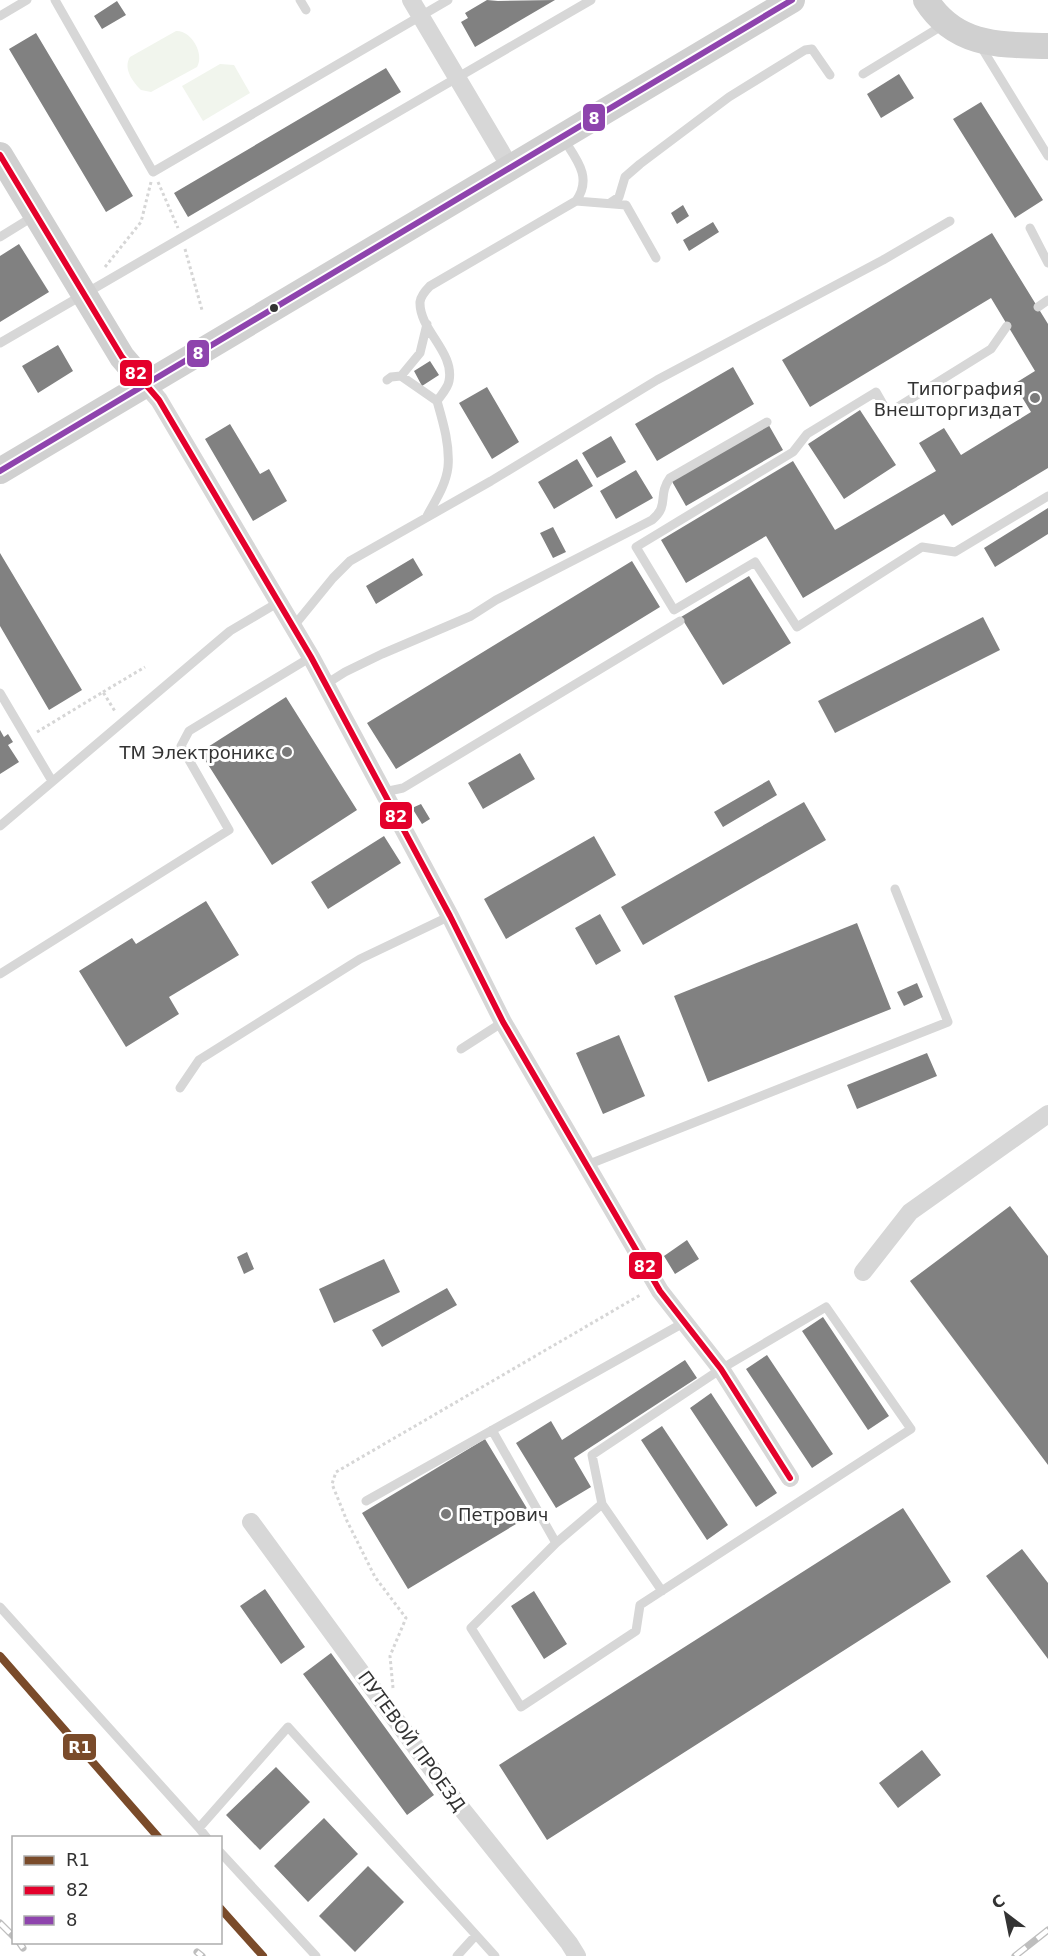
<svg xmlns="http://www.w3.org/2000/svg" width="1048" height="1956" font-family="'DejaVu Sans',sans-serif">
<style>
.green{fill:#f1f5ed}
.building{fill:#818181}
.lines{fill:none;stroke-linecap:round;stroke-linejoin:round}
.path{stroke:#d6d6d6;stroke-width:3;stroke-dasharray:3 3;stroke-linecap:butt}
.lane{stroke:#d7d7d7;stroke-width:9}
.street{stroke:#d7d7d7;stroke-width:18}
.secondary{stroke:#d0d0d0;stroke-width:26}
.rail-casing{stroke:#bebebe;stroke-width:7}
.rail{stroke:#fff;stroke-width:4.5;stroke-dasharray:14;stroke-linecap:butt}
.bus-1-casing{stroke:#fff;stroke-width:10}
.bus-2-casing{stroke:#fff;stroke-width:10}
.bus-1{stroke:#e4002b;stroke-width:6}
.bus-2{stroke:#8e44ad;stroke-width:6}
.rail-1-casing{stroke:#fff;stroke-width:12}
.rail-1{stroke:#7a4b2a;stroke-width:8}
.bus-dot{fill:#333;stroke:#fff;stroke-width:2}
.poi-dot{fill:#7a7a7a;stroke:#fff;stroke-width:2}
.labels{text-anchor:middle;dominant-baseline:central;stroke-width:6;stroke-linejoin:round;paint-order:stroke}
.poi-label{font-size:18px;fill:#333;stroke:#fff;text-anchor:end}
.street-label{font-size:18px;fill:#333;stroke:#fff}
.line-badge{stroke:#fff;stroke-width:2}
.badge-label{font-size:16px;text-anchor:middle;font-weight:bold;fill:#fff}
</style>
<rect width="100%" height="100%" fill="#fff"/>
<!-- green -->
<path class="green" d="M176,31C191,30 205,54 197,67L151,92L141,90C132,81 123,68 130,57Z
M220,64L234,65L250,93L203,121L182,86Z"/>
<!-- building -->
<path class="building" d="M487,0L498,1L555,0L475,47L461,22L468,18L465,13Z
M117,1L126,15L102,29L94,16Z
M36,33L133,196L106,212L9,49Z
M386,68L401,92L188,217L174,193Z
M899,74L914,98L881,118L867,94Z
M981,102L1043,200L1015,218L953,119Z
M683,205L689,216L677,224L671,213Z
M713,222L719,232L689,251L683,240Z
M992,233L1048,324V468L952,526L944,514L803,598L766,536L686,583L661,540L793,461L835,530L936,471L919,443L944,428L961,455L1031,412L1014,384L1035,371L991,298L810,407L782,360Z
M19,244L49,292L0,322V256Z
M58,345L73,371L38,393L22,366Z
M430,361L439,375L422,386L414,371Z
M733,367L754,404L657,461L635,424Z
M487,387L519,442L492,459L459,403Z
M860,410L896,465L844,499L808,444Z
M767,422L783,450L686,506L670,478Z
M230,424L260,474L269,469L287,501L253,521L205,439Z
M611,436L626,462L597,478L582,453Z
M577,459L593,486L554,509L538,482Z
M636,470L653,498L616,519L600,491Z
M1048,508V534L995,567L984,548Z
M553,527L566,552L553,558L540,533Z
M0,553L82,690L49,710L0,626Z
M413,558L423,575L376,604L366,586Z
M632,561L660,607L396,769L367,723Z
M749,576L791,643L723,685L681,617Z
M983,617L1000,650L835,733L818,701Z
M286,697L357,810L272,865L200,752Z
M0,730L4,737L8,734L13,742L8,745L19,762L0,774Z
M520,753L535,779L483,809L468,783Z
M769,780L777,795L723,827L714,812Z
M804,802L826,840L643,945L621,907Z
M421,804L430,819L422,824L412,808Z
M384,836L401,863L328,909L311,882Z
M594,836L616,875L506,939L484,899Z
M206,901L239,955L169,997L179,1014L126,1047L79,971L132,938L136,944Z
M600,914L621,951L596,965L575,928Z
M857,923L891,1009L708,1082L674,996Z
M917,983L923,997L904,1006L897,992Z
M619,1035L645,1096L603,1114L576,1053Z
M927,1053L937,1076L857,1109L847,1085Z
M1010,1206L1048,1256V1465L910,1281Z
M687,1240L699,1259L675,1274L664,1256Z
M247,1252L254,1269L244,1274L237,1257Z
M384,1259L400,1292L334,1323L319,1289Z
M447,1288L457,1305L382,1347L372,1330Z
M823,1317L889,1416L868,1430L802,1331Z
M767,1355L833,1454L812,1468L746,1369Z
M685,1360L697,1378L574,1458L591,1487L556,1508L516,1443L551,1421L562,1440Z
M711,1393L777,1493L756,1507L690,1408Z
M662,1426L728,1525L707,1540L641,1440Z
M485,1439L531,1515L408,1589L362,1513Z
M903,1508L951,1582L547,1840L499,1765Z
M1022,1549L1048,1583V1659L986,1576Z
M265,1589L305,1647L281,1664L240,1606Z
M534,1591L567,1644L544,1659L511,1606Z
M331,1653L434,1795L407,1815L303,1674Z
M922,1750L941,1775L898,1808L879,1783Z
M276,1767L310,1802L260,1850L226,1815Z
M324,1818L358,1854L308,1902L274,1866Z
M368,1866L404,1902L355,1952L319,1916Z"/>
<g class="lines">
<!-- path -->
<path class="path" d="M158,182L178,228
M185,249L202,310
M105,267L141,222L151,182
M103,692L145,667
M37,732L103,692L116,713
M393,1688L390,1656L406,1618L375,1577L347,1521L332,1484L336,1472L642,1294"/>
<!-- lane -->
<path class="lane" d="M55,0L153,172L448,0
M300,0L306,10
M0,16L27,0
M980,45L1048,156
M863,74L945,24
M576,201L626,205L656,258
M610,203L619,197L625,177L640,164L729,97L805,50L812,49L830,75
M1030,228L1048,263
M0,237L34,216
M1038,307L1048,300
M1007,326L991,349L888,413L876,392L807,434L793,452L636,547L674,610L755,562L797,627L922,547L955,552L1048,496
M0,343L591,0
M401,376L420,353L427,324
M387,380L391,377L401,376L437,401
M427,516C435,501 446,485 448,467C450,445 443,422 437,401C441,395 448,388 449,381C455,352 419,330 420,302C421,295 426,290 430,286L576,201C593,177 576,159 563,138
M293,627L333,578L350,561L491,481L657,380L883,260L950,221
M326,684L345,672L382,654L471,616L496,600L652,520C670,505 657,496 670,478L767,422
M0,693L52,781
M384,792L403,788L680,621
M0,826L230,631L279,602
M0,974L229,830L181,746L189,731L311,657
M461,1049L503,1022
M180,1088L199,1060L360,959L450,916
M587,1165L948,1022L895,889
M492,1430L556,1543L471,1628L521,1707L636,1631L640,1605L911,1429L826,1307L721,1369L592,1455L602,1504L662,1591
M366,1501L685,1322
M556,1543L602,1504
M0,1607L199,1828L288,1727L495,1956
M199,1828L207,1838
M220,1852L316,1956
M457,1956L476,1935"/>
<!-- street -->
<path class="street" d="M411,0L510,167
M146,385L159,400L311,657L450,916L503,1022L660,1291L721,1369L790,1478
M863,1272L910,1212L1048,1114
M251,1522L453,1798L569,1943L577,1956"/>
<!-- secondary -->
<path class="secondary" d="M926,0C955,46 999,45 1048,46
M0,155L122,357L146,385
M0,471L792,0"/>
<!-- rail casing -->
<g class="rail-casing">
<path id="rail" d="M0,1656L159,1838
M220,1908L263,1956
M0,1923L14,1937
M19,1942L23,1948
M197,1952L202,1956
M1015,1956L1048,1930"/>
</g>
<!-- rail -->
<use href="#rail" class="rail"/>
<!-- bus-1 casing -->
<g class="bus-1-casing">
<path id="bus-1" d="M0,155L122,357L159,400L311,657L450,916L503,1022L660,1291L721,1369L790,1478"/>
</g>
<!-- bus-2 casing -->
<g class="bus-2-casing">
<path id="bus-2" d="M0,471L792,0"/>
</g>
<!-- bus-1 -->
<use href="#bus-1" class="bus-1"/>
<!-- bus-2 -->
<use href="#bus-2" class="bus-2"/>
<!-- rail-1 casing -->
<g class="rail-1-casing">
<path id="rail-1" d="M0,1656L159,1838
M220,1908L263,1956"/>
</g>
<!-- rail-1 -->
<use href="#rail-1" class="rail-1"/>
</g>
<!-- markers -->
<circle class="bus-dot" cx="274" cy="308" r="5"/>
<g class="poi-dot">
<circle cx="1035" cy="398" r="6"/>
<circle cx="287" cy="752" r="6"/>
<circle cx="446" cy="1514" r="6"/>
</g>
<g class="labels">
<!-- poi labels -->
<g class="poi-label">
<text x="1023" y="388">Типография<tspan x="1023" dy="21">Внешторгиздат</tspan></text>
<text x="275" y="752">ТМ Электроникс</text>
<text x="458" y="1514" text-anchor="start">Петрович</text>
</g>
<!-- street labels -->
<g class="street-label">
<text transform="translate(412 1741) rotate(54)">ПУТЕВОЙ ПРОЕЗД</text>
</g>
</g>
<g class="line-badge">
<rect x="582" y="103" width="24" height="29" rx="6" fill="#8e44ad"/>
<rect x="186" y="339" width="24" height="29" rx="6" fill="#8e44ad"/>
<rect x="119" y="359" width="34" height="28" rx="6" fill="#e4002b"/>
<rect x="379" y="801" width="34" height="29" rx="6" fill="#e4002b"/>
<rect x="628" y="1251" width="35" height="29" rx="6" fill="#e4002b"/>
<rect x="62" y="1733" width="35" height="28" rx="6" fill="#7a4b2a"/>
</g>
<g class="badge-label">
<text x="594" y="124">8</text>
<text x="198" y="359">8</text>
<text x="136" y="379">82</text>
<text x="396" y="822">82</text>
<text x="645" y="1272">82</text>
<text x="80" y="1753">R1</text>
</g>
<!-- legend -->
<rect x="12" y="1836" width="210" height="108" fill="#ffffff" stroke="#adadad" stroke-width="1.5"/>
<rect x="24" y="1856" width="30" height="9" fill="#7a4b2a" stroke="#adadad" stroke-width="1.5"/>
<text x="66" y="1866" font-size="18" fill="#333333">R1</text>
<rect x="24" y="1886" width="30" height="9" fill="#e4002b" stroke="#adadad" stroke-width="1.5"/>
<text x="66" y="1896" font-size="18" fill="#333333">82</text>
<rect x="24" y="1916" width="30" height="9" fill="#8e44ad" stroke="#adadad" stroke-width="1.5"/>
<text x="66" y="1926" font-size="18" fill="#333333">8</text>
<!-- north arrow -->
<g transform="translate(1006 1914) rotate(328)" stroke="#ffffff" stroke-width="4.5" paint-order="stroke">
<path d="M0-4.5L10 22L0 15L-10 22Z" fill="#333333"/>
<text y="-9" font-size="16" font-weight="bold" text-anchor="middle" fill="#333333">С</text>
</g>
</svg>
